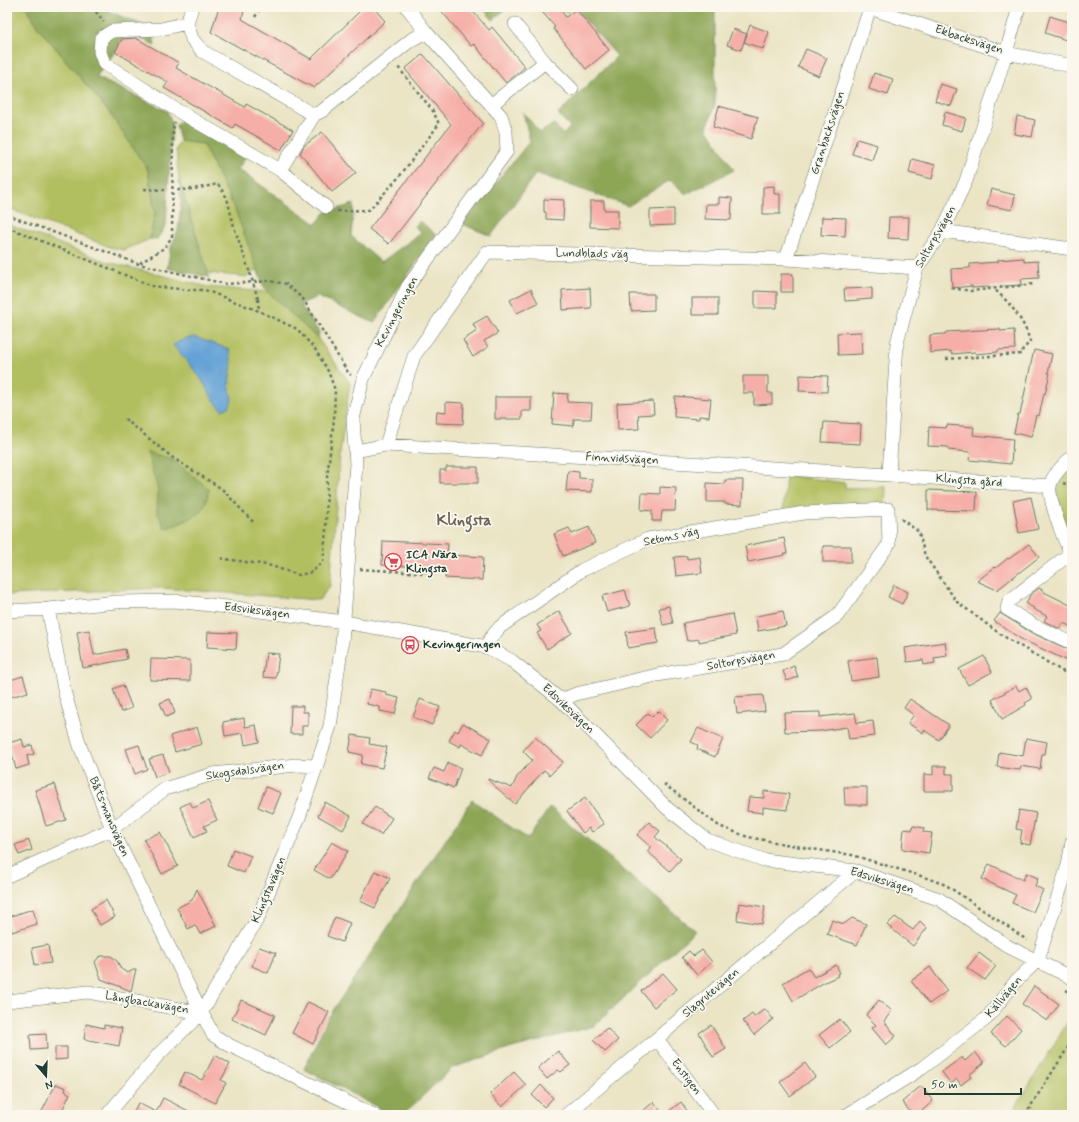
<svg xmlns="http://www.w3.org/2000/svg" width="1079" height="1122" font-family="Mynerve,sans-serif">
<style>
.green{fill:#b2bf61;stroke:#687e4a}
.forest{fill:#8da657;stroke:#567246}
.water{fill:#65a2d6;stroke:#427085}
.building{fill:#f6afa8}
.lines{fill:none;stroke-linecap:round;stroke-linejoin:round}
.minor-casing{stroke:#667867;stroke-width:14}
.path{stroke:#667867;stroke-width:2.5;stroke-dasharray:3 3;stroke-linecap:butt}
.minor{stroke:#fff;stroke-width:13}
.path-bridge{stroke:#667867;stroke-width:2.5;stroke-dasharray:3 3;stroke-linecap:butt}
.labels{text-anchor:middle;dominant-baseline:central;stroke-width:3.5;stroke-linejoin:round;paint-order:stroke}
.street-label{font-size:12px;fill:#1f3d34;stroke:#fbf7ec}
.poi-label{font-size:12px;font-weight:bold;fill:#1f3d34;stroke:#fbf7ec;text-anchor:start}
.district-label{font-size:16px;font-weight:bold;fill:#6a655d;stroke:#fbf7ec}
</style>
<rect width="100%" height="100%" fill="#fbf7ec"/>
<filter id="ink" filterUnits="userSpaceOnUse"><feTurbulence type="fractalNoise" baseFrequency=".025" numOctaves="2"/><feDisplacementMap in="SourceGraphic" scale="8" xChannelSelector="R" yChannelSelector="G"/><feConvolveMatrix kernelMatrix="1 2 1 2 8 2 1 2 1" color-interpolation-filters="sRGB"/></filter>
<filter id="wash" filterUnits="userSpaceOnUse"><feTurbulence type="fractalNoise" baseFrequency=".012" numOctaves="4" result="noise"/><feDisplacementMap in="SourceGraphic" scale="16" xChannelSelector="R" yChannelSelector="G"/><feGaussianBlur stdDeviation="0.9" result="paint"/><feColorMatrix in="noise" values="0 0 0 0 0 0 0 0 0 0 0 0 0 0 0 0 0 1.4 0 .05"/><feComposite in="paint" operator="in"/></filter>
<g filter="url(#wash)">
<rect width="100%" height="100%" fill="#ebe5c6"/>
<!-- green -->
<path class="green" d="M7,7H27L38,27L109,112L148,170L155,213L150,239L124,250L110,247L7,208Z
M180,141L203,144L235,209L258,269L247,277L208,273L179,180L176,149Z
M7,224L108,262L208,287L268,292L318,339L350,383L340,454L330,586L319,600L162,588L7,595Z
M1072,467V539C1067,530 1056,500 1057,491C1058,482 1066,473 1072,467Z
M786,475L845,483V488L886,487L885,505L783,514Z
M1072,1015V1115H1011Z"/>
<!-- forest -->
<path class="forest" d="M27,7H106V10L152,29L155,45L126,32L115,52L96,77L167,111L172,123L166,226L157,239H150L155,213L148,170L109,112L38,27Z
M482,7H508L493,20Z
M561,7H715V104L707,128L734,170L686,194L670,180L628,206L536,173L491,236L462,224L530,141L523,112L540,133L554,124L563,135L570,127L558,114L617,56L575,8L565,12Z
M183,118L246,156L238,169L316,224L325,213L354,204L351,236L381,262L421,233L415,226L420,221L436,235L374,323L318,297L300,304L319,332L318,339L268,292L263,285L235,209L203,144L180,141L176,125Z
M179,180L208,273L209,277L167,268L171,247L178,231L181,203Z
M147,452L172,459L209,489C208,494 207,500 205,505C201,516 176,526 165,528L157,512L158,490Z
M472,800L528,839L550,807L695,931L594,1026L512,1048L452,1068L403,1115H393L304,1069L328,1018Z"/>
<!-- water -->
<path class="water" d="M194,337L229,349L232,364L229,384L232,400L229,407L223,410C211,400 210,393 203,382C196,370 182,357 173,345L184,339Z"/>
<g id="blocks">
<!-- building -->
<path class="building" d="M219,7H245L242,19L311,59L364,7H373L385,21L314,88L211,32Z
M438,7H469L489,30L492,27L525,67L506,83L474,44L471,46Z
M538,7H558L566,17L576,9L609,50L586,69L553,28L555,27Z
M1050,16L1072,23L1066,40L1045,33Z
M750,25L769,32L763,49L744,42Z
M733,29L747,34L741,50L727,45Z
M136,38L179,63L176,68L245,107L246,104L293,130L281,150L235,124L233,128L164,88L168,82L115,52L122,39Z
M806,49L827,58L819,76L798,67Z
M423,54L483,123L389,244L369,229L451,124L405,69Z
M874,73L893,79L888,95L869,89Z
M940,84L957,89L951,106L935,101Z
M719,106L758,117L751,139L713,127Z
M945,112L966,118L962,131L942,125Z
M1017,116L1035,120L1032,137L1014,134Z
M322,132L356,173L332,192L300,153L304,146Z
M857,139L877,145L872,160L852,154Z
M912,159L935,165L932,179L909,173Z
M774,186V194H780V214H763V187Z
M991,189L1015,195L1012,210L987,205Z
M719,197L732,198L731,220L705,219L706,204H719Z
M544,199L564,200L563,220L546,219V212H544Z
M590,201H604V210H618V228L590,227Z
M674,209V225L650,226V210Z
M822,217L846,218L845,236L821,235Z
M889,217H909L908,239L888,238Z
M1024,258V262L1038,261L1039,278L1021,279L1022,285L972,288V286L952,288L951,269L970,268V264L998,262V260Z
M781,274H793V292H781Z
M590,288L591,308L563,310L562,290Z
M872,288V299L845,301L844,289Z
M531,289L538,303L517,313L510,300Z
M755,291L777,292V308H755Z
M630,294H654V310L631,311Z
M692,298H718V315H692Z
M487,316L498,333L484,341L488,347L473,357L463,340L477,331L473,324Z
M1000,329V331L1014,330L1015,349L998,350V352L976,354L975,352L951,354V351L930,353V335L945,334L946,332Z
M861,332L862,354L838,355L837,333Z
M1034,350L1052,354L1048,373H1050L1045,394L1044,393L1039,416L1036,415L1031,437L1014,433L1018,414H1020Z
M800,375L828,376L827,392L799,391Z
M743,376H768V393H772V404L754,405V393H743Z
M554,393L568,394L567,402L592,403L591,419H574L573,426L552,424Z
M675,396L711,399L709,417L699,416V419L674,417Z
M495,397H531V411H522V419H495Z
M653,401L654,414L638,415L639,429L618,430L617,403Z
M446,402L464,403L463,424L436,423L437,411L446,412Z
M824,422L861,424L860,444L822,442Z
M947,425L974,427L973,435L1013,439L1011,464L969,460L970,452L948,450V447L928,446L929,427L946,428Z
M446,467H478V483H440V470H446Z
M568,471L579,472V478L592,479V492L566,491Z
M725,480H743L742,505L725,504V502H707V483L725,484Z
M660,487L676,488L675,511H662L661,521H652V511L641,510L642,493L660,494Z
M928,490L977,492L976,511L928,510Z
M1031,497L1038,529L1019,533L1013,501Z
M589,527L595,543L563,556L554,534L569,528L572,534Z
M784,538L787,553L784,554L785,555L748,562L745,546Z
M383,541L448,544L447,555L483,557L482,580L445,578L446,568L382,565Z
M1029,544L1039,557L997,590L977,581L995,567L996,568L1008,558L1009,559Z
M823,546H851V562H823Z
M687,556V559L700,557L702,573L676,576L674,557Z
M894,585L908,592L902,604L888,597Z
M1039,588L1044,591V592L1072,606V627L1063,623L1060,629L1044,621L1047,616L1033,609L1034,608L1026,604L1030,595Z
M625,590L630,606L607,612L602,596Z
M669,606L673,623L663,625L659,608Z
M559,611L572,633L547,649L537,633L541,631L537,625Z
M783,611L786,626L758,631L756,616Z
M1000,613L1032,633L1072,651V663L1021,639L994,621Z
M732,614L736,635L699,642V639L687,641L683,623Z
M656,628L658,643L628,648L626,632Z
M89,630L94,655L125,649L127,659L83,668L77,632Z
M208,632L237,633L236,649L207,647Z
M945,642L947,656L934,658L935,663L924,665L923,660L907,662L905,648Z
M266,653L279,654L276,678L263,677Z
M984,656L992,672L968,685L959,669Z
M877,657L879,677L851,681L848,661Z
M151,659L190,660V681L150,680Z
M794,666L798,677L787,681L783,671Z
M23,676L28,692L7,698V681Z
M123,685L132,708L121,712L113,689Z
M1016,686L1019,691L1026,687L1032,699L1025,703L1026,705L1002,719L992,700Z
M370,689L386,692V695L399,698L395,714L380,711V707L367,704Z
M763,695L765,711L737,714L735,697Z
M170,699L175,713L166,717L160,703Z
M420,699L440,707L432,725L413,717Z
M910,699L949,725L939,740L924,730L923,733L908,723L914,715L904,708Z
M291,706H303V712H308V726H302V734H290Z
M658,711L667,720L650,738L636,725L648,713L652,717Z
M820,712V717L855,713L857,723L873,721L875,736L849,739L847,727L820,731L785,732L784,713Z
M244,718L245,727L256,725L259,742L245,745L243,733L225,736L223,722Z
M463,723L491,739L482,755L461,744L460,747L449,741L455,730L458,732Z
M197,727L202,744L175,752L170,736Z
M698,728L723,739L715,757L697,749L698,745L691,742Z
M352,735L370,738L369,744L387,747L382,768L361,764L363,755L349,752Z
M535,737L563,762L550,775L544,770L515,804L488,780V779L512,788L517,777L532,760L523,751Z
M1026,738L1047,742L1045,754H1042L1040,769L1021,766L1020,770L997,767L999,752L1023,756Z
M22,739L24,747L32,745L34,754L27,756L29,765L16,769L9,743Z
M139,745L147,769L135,774L126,749Z
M163,755L169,772L155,777L149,759Z
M448,763L461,768L454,788L429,778L434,768L444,772Z
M933,766H946V774H953V791H924V774L933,775Z
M55,784L66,820L46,826L35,790Z
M266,787L281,793L273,813L258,807Z
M844,787H867V805H845Z
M764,791L789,794L787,810L763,807V813L747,811L749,797L764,798Z
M585,798L604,824L592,832L589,828L583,833L567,811Z
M208,801L217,820L204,826L207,831L194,837L180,807L190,802L193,808Z
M325,802L351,816L343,830L318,816Z
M375,807L392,818L381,835L363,824Z
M1019,810L1036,813L1030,845L1020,843L1022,830L1016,829Z
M649,822L660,831L655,837L681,859L670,871L647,851L651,847L637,835Z
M913,826L924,828L923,832L932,833L929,853L902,849L904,829L912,830Z
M160,832L178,866L162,874L144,840Z
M29,840L32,850L19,855L15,845Z
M332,842L348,851L330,879L314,870Z
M233,849L251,856L244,873L227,866Z
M989,864L1023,880L1026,873L1038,878L1035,886L1043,890L1033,912L1012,903L1016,895L982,879Z
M375,871L390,878L375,908L360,901Z
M197,889L216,926L200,934L195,925L188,929L177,908L192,900Z
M106,900L115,917L100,925L91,909Z
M739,903L765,907L762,924L737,920Z
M33,909L37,924L12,932L8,917Z
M335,917L350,923L342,942L327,936Z
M895,917L913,930L920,921L927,928L913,946L887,925Z
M852,918L866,924L857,945L827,934L832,920L844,924Z
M48,945L51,963L35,965L32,948Z
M259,947L276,953L268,973L252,966Z
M702,950L712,962L697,975L682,957L689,951L694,956Z
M979,953L996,966L985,980L967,968Z
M101,956H111L118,962L120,968L127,973L136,969L131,991L101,979L95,962L98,958Z
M836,965L840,973L837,974L838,976L823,983L793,1001L783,983L808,968L814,977Z
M930,967L947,991L929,1004L911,981Z
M663,973L677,989L654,1007L641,991Z
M1034,986L1059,1004L1047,1021L1022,1004Z
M241,1000L275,1015L266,1035L232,1019Z
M879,1000L892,1011L884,1021L896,1036L886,1045L872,1028L876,1025L866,1015Z
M308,1002L329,1012L313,1044L292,1033Z
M765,1009L773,1019L754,1035L743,1021L752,1014L754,1017Z
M1007,1016L1021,1029L1006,1046L991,1034Z
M840,1019L850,1032L830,1048L819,1035Z
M86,1024L104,1028V1025L122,1028L119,1046L84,1039Z
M711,1025L726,1049L713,1057L699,1033Z
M607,1028L618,1040L605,1052L593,1040Z
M46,1034L47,1049L31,1050L30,1035Z
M55,1047H67V1059L55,1060Z
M558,1051L570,1065L561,1072L558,1070L547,1079L538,1068Z
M975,1052L984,1063L969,1075L971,1077L961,1085L957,1079L951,1084L942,1072L962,1057L965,1061Z
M215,1055L230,1064L221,1080L226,1083L215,1103L179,1084L185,1072L202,1080Z
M805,1063L815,1077L790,1096L780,1082Z
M514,1072L526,1085L502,1107L490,1094Z
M56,1084L66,1088L65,1091L70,1094L60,1115H40Z
M541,1085L553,1098L544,1107L532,1095Z
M921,1086L933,1101L917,1115H913L902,1102Z
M163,1098L175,1104L196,1115H132L138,1103L156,1112Z
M654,1102L664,1115L681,1102L690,1115H637Z"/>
</g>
</g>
<g filter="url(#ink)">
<use href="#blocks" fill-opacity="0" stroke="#667867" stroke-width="1"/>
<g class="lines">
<!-- minor casing -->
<g class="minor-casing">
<path id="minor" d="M192,7L187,23L192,39L202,51L314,115L322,111L411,40L426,32
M867,7L1006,53L1072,66
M187,23L161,29L112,31L101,38L100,52L104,63L178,111L280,170L326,207
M545,62L572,89
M491,105L545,62L515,24
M280,170L314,115
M942,231L1072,249
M786,259L870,8
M386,445L414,356L487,252L786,259L917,268
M356,451L386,445L889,475L1050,486
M1072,457C1064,464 1052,475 1050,486C1048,498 1065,545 1072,554
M889,475L897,343L917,268L942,231L966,181L1006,53L1019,7
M1071,553L1009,601L1007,609L1035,626L1072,643
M48,609L65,694L80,746L112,829L174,957L213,1035L229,1045L374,1115
M7,611L48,609L117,602L176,601L236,608L344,622L487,647L512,661L561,700L667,808L707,840L764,860L856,871L939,899L1009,947L1072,978
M487,647L490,639L500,627L582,570L648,539L804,513L888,509L889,544L837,616L783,654L657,675L576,694L561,700
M7,876L112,829L165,789L213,774L296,765L317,766
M7,1001L88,992L201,1013
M657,1039L714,1115
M107,1115L159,1054L201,1013L258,918L300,815L330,726L342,643L356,464L353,419L363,379L408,286L507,151L506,132L501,116L426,32L407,7
M566,1115L856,871
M847,1115L922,1068L987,1018L1016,981L1038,960L1068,865L1072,842"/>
</g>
<!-- path -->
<path class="path" d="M92,7L104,22
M255,17L261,7
M144,189L165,190
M177,190L194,189L218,184L227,198L234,227L250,273
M337,211L369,210L399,177L439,124L433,111L398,67
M7,215L139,264L226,284L269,281L286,284L303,299L349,374L351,375
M7,227L152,286L188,290H205L259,311L297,329L315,349L328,371L335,390L334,419L327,478L326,531L323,561L312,572L299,575L268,565L218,558
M140,263L164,248L172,237L173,129L175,122
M952,288L971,291L1035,284
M258,299L259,311
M946,359L1021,354L1023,349L1030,342C1025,321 1010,303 994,289
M125,419L173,458L222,489L254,523
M1063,483L1072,486
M901,519L919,532L925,556L957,602L1000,634L1072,677
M360,569L437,574
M664,784L719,826L748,837L812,849L852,855L921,876L946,885L1027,940
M1066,990L1072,994
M1025,1115L1072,1041
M1030,1115L1031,1108"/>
<!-- minor -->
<use href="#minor" class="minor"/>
<!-- path-bridge -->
<path class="path-bridge" d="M250,273L258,299"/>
</g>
</g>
<!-- icons -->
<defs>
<g id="supermarket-ring" transform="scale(0.9)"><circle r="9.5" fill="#fbf7ec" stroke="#d1495b" stroke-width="1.5"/><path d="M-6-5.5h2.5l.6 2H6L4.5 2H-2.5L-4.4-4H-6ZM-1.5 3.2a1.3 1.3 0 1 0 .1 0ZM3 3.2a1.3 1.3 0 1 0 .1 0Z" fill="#d1495b"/></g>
<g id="bus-ring" transform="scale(0.9)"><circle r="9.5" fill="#fbf7ec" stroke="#d1495b" stroke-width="1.5"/><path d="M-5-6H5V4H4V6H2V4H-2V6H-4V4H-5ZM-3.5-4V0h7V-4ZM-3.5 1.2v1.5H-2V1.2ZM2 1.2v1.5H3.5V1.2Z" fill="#d1495b"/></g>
</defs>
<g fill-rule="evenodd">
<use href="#supermarket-ring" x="393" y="562"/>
<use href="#bus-ring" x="410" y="645"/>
</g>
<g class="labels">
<!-- street labels -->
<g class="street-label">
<text transform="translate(969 40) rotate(18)">Ekbacksvägen</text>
<text transform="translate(828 133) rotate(-72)">Granbacksvägen</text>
<text transform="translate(936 237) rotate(-60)">Soltorpsvägen</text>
<text transform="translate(592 254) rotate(1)">Lundblads väg</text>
<text transform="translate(397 312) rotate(-62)">Kevingeringen</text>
<text transform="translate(622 459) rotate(3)">Finnvidsvägen</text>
<text transform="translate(969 481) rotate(4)">Klingsta gård</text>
<text transform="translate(671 537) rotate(-12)">Setons väg</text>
<text transform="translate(257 611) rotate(7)">Edsviksvägen</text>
<text transform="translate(741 661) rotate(-10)">Soltorpsvägen</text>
<text transform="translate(568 709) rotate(43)">Edsviksvägen</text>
<text transform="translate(245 771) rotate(-8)">Skogsdalsvägen</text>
<text transform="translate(109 817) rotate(67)">Båtsmansvägen</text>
<text transform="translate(882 881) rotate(17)">Edsviksvägen</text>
<text transform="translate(269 890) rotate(-67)">Klingstavägen</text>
<text transform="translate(711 993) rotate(-40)">Slagrutevägen</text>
<text transform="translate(1004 997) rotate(-50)">Källvägen</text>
<text transform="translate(147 1003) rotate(10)">Långbackavägen</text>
<text transform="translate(686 1077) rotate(53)">Enstigen</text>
</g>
<!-- poi labels -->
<g class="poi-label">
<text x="406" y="555">ICA Nära<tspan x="406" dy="14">Klingsta</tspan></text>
<text x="423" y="645">Kevingeringen</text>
</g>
<!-- district labels -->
<g class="district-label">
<text x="464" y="520">Klingsta</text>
</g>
</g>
<!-- margin -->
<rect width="1079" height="1122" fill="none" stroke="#fbf7ec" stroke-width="24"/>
<!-- north arrow -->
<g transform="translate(46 1076) rotate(161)" stroke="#fbf7ec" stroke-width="3" paint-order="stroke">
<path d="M0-3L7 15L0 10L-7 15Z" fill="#1f3d34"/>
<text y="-6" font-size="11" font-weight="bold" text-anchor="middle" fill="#1f3d34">N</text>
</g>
<!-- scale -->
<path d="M925 1088v6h96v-6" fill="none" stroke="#1f3d34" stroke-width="2"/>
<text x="931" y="1088" font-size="12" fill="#1f3d34" stroke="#fbf7ec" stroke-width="3" paint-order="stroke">50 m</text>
</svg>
